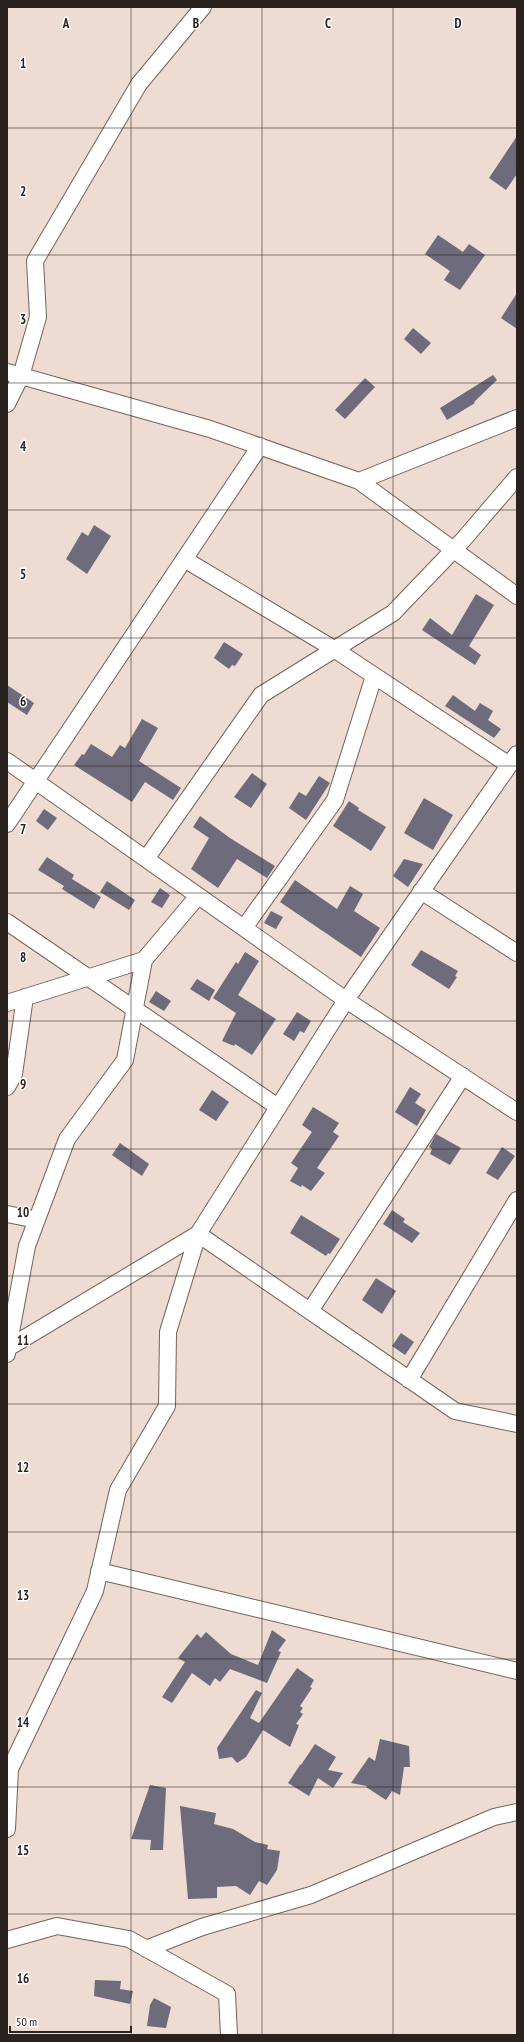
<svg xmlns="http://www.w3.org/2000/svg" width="524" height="2042" font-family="'PT Sans Narrow',sans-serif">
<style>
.building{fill:#6d6b7c}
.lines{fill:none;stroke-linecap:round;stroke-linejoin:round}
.minor-casing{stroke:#74635b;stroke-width:18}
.minor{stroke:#fff;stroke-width:16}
.grid{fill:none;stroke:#29221f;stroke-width:1;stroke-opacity:0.55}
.grid-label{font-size:13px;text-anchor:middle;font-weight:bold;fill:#29221f;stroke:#fff;stroke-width:3;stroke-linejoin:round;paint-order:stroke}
</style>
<rect width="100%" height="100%" fill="#eedbd1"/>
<!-- building -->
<path class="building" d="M517,136V174L506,190L489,178Z
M438,235L463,252L469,244L485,255L460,290L444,280L450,271L425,254Z
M517,293V329L501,318Z
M413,328L431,343L421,354L404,339Z
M493,375L497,380L474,402L475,403L447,420L440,408Z
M365,378L375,387L345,419L335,410Z
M94,525L111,536L87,574L66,559L82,532L88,536Z
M476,594L494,605L469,646L481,655L475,665L422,630L430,618L452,635Z
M224,642L243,654L235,666L232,665L229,669L214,658Z
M7,685L34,703L27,715L7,702Z
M453,695L475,711L480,703L493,711L488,720L501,729L494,738L445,706Z
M142,719L158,728L139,761L181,788L173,800L145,782L132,802L74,765L82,754L84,755L91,744L112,757L120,745L125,748Z
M252,773L267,784L251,808L234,797Z
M319,776L330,783L306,820L289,808L299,792L306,796Z
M424,798L453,815L433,850L404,833Z
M349,801L359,808L358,810L386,827L371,851L333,826Z
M44,809L57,818L48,830L36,821Z
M200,816L230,838L275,866L267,878L237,859L218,888L191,869L209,838L193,827Z
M47,857L74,875L72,879L101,897L94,909L62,889L64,886L38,870Z
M404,859L423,864L408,887L393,876Z
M295,880L337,909L350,886L363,894L354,911L380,928L361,957L280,902Z
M107,881L135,900L129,910L100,892Z
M160,888L170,895L162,908L151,902Z
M271,911L283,917L276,929L264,923Z
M421,950L458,971L455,976L457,977L449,989L411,965Z
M245,952L259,961L238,995L276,1019L252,1055L235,1044L234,1046L222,1041L236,1013L213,998L236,962L238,964Z
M197,979L215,990L209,1001L190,989Z
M156,991L171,1001L164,1011L149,1002Z
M297,1012L311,1021L304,1033L300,1031L294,1041L283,1034Z
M410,1087L421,1094L415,1103L426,1110L417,1126L395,1112Z
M212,1090L229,1102L216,1121L199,1110Z
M313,1107L339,1123L333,1132L339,1136L317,1168L325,1173L311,1191L302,1185L301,1187L290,1181L298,1168L291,1163L312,1132L302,1125Z
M436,1134L461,1148L450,1165L430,1154L432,1149L429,1147Z
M120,1143L149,1164L142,1176L112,1155Z
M502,1147L515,1156L498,1180L486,1173Z
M392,1210L405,1219L403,1222L420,1233L412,1243L383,1224Z
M301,1215L340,1239L330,1254L328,1253L326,1256L290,1233Z
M376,1278L396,1291L382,1314L362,1300Z
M401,1333L414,1342L405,1355L392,1346Z
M272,1630L286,1640L278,1651L281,1652L267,1683L230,1669L220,1682L215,1678L210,1686L192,1673L172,1703L162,1697L185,1662L178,1658L197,1634L201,1638L206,1632L231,1654L258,1665Z
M297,1668L314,1680L310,1687L312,1688L300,1706L303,1708L300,1712L303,1714L296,1724L299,1725L290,1747L263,1730L246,1757L237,1763L232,1757L219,1759L217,1748L256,1690L262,1693L250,1718L259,1723Z
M380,1739L409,1746L410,1767H404L400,1795L392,1791L386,1800L366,1787L367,1786L351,1783L369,1757L375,1761Z
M315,1744L336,1757L328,1770L343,1773L333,1788L318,1778L309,1796L288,1783L300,1765L298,1764L301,1765Z
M150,1785L166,1788L163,1850H150L151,1840L131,1839Z
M180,1806L216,1813L214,1824L233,1829L255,1842L268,1845L267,1849L280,1851L277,1870L267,1885L259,1881L250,1895L236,1886L217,1887V1898L188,1899Z
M95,1980L121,1981L120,1989L133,1991L130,2004L94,1996Z
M154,1998L171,2007L166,2028L147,2026L150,2005Z"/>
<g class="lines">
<!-- minor casing -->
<g class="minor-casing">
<path id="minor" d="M7,372L210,429L359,481L517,418
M7,404L21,376L38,317L35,261L139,84L203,7
M359,481L517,596
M184,559L334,649L509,765
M7,761L346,1000L517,1112
M7,824L260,446
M146,859L261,695L393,613L463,540L517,477
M421,891L517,953
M7,922L278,1107
M244,928L335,800L374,676
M7,1003L144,960L198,896
M7,1087L14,1074L25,997
M7,1214L37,1220
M310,1311L463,1076
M8,1348L27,1246L67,1139L125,1060L144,960
M7,1354L8,1348L198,1234L455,1411L517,1424
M409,1380L517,1200
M99,1571L517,1671
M7,1829L10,1769L95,1591L118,1490L167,1406L168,1332L198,1234L346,1000L517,754
M7,1940L57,1926L129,1939L227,1994L229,2035
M146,1949L202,1927L311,1895L494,1817L517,1812"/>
</g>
<!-- minor -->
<use href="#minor" class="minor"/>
</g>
<!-- grid -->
<path class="grid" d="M131,7V2035M262,7V2035M393,7V2035M7,128H517M7,255H517M7,383H517M7,510H517M7,638H517M7,766H517M7,893H517M7,1021H517M7,1149H517M7,1276H517M7,1404H517M7,1532H517M7,1659H517M7,1787H517M7,1914H517"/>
<g class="grid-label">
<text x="66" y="28">A</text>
<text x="196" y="28">B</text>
<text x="328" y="28">C</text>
<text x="458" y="28">D</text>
<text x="23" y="68">1</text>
<text x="23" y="196">2</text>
<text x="23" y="324">3</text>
<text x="23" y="451">4</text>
<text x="23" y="579">5</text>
<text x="23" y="706">6</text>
<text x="23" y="834">7</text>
<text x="23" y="962">8</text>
<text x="23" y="1089">9</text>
<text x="23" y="1217">10</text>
<text x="23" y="1345">11</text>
<text x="23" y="1472">12</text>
<text x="23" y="1600">13</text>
<text x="23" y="1727">14</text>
<text x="23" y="1855">15</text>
<text x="23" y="1983">16</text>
</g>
<!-- border -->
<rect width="524" height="2042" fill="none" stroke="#29221f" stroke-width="16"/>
<!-- scale -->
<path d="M10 2026v6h121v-6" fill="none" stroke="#29221f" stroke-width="2"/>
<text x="16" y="2026" font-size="12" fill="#29221f" stroke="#ffffff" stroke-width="3" paint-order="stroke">50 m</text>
</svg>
